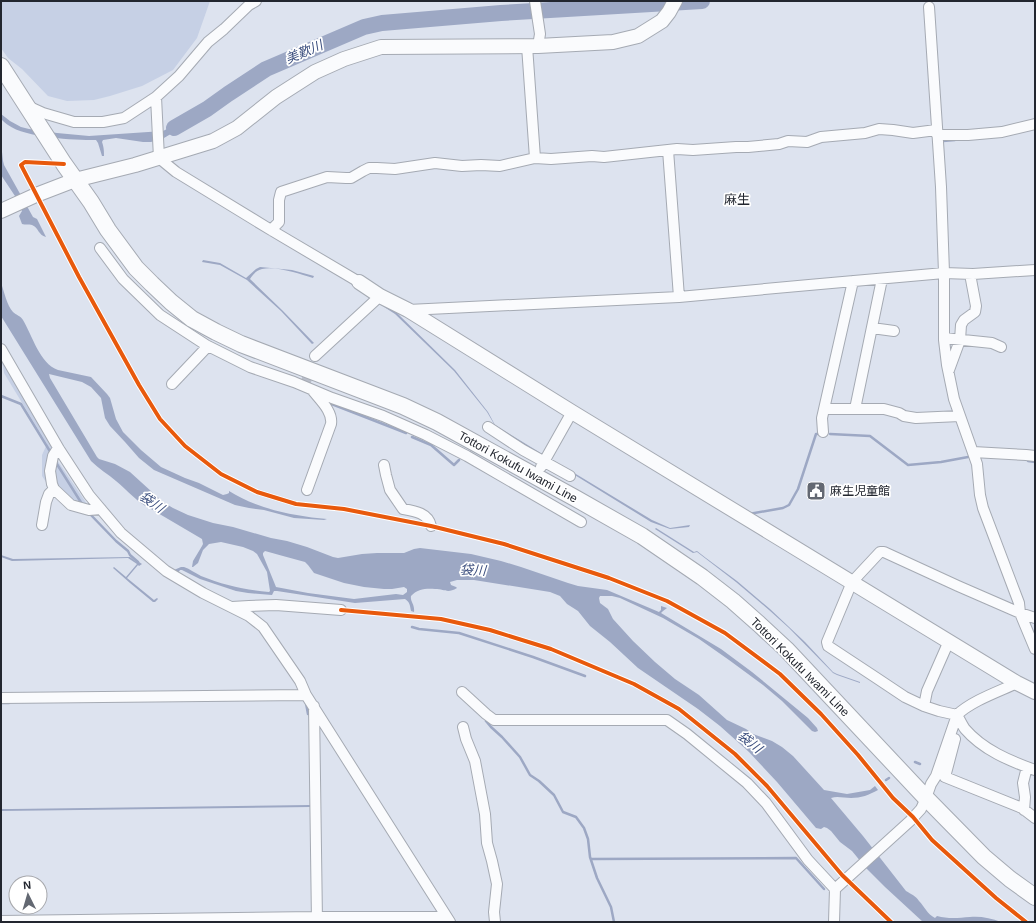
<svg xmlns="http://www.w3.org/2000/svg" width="1036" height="923" font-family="Arial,'Noto Sans JP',sans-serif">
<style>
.green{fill:#c6d0e5}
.water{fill:#9da8c4;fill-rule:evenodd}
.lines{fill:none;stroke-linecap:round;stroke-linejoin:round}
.stream{stroke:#9da8c4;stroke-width:2.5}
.river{stroke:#9da8c4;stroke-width:16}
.street-tunnel{stroke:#b8bdc9;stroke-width:10;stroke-dasharray:10 5;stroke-linecap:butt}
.street-casing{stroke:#a5aab3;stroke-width:12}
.secondary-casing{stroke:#a5aab3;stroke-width:16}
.primary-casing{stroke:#a5aab3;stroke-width:18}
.street{stroke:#fafbfd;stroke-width:10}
.secondary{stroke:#fafbfd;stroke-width:14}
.primary{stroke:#fafbfd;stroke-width:16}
.cycleway-casing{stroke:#fff;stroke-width:6}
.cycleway{stroke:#e8590c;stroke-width:4}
.labels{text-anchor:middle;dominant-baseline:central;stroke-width:3.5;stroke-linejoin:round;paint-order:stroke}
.street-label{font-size:12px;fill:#22262f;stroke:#fff}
.poi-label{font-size:12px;fill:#22262f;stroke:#fff;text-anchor:start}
.water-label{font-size:13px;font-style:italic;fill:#3a4d7d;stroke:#fff}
.neighbourhood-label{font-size:13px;fill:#22262f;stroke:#fff}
</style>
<rect width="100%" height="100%" fill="#dde3ef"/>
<!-- green -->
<path class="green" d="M1,1H210L197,38L173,70L142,86L110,96L94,100L67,101L48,96L22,69L8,58L1,48Z
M1,353L55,447L50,488L42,476V455L47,444L4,373L3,366L1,361Z
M55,457L87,504L75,505L56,488L53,473Z"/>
<!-- water -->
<path class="water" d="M1,114L10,121L21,127L29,129L57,133L89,136L163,131L169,128L191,116L194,120L164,138L151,142H143L116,138L103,140L102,142C104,148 104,151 104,156H102L98,143L96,140C73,140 26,138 8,125C5,123 3,121 1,119Z
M1,148C3,154 2,159 4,165L33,217L37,219L46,237C38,235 39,228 32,225C29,224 25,225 22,224L19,216L22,211L15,196L1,175Z
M203,260L220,263L246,278L256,269L260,267L292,270L314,276L313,278C299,274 277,266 262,269C257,270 253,274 250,279L282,310L314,343L312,344L281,311L247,280L220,265L202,262Z
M1,283C4,291 7,306 13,312C16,315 21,316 23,320C32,335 40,364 58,370L91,377L107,394L110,398L116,419L123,432L141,450L161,467L185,478L199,483L223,495L227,494L229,493V491C258,509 293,516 327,519L324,520L294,518L264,510L249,508L235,505L154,470L139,458L125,442L110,426L105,418L101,398L91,387L82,382L49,374L50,378L97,457L99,459L115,464L130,472L163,502L173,508L188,515L213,523L233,527L271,538L287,541L307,547L333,557L338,558L362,554L377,553H404L414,549L420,548L471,554L501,561L521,567L568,583L578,586L607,590L659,612L661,610V606L667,608L663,611L661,613L721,649L752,672L808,718L817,728L818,731L815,732L812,731L782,701L763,685L729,660L699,639L663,618L620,598L612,596H600L599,598L600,603L608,609L613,619L633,641L655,662L675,679L699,695L727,720L746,729L753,734L772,741L782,747L793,756L824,790L847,794L870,790L875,786L878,790C869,795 861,798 851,798C844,798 837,796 831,798L863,836L906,891C911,894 916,896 919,901C925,907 927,914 935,918L937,916C948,919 958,918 970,917C980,916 991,918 1001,922H923L885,887L866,868L852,851L840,842L831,831L827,828L824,827L821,829L816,828L777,782L749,752L720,726L698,709L638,668L610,642L590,626L578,611L567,604L560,596L550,592L474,580H457L450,582L451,585L456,587L457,588C447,594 445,589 435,589C427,588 417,589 411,596C410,602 415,604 414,612L411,611C410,606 410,602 405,599L355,603L277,591H274L272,595L248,593L236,591L200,579L182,570H180L178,573L174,570L181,567H184C190,569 195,573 201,576C223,585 246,590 269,592L270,591L267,572L257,554L253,551L243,547L221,542L209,544L203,550L198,563L193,567H192L193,561L202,546L203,544L202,539L151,509C138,503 128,491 116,481C108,474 99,469 91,461L1,316ZM265,551L283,556L305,562L308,565L314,573L344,583L364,587L384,589H392L404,587L407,589V592L403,595L396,594L354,599L308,593L276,587L263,555V553Z
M381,303L397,313L455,370L488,412L495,425L544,455L543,457L490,424L491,423L494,424L487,412L454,371L395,314L381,305Z
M566,468L652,520L670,528L690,525L689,527L670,529L651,522L565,469Z
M656,528L694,552L697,551L706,558L737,581L770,609L805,642L833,672L837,674L860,682V683L837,675L833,673L789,628L769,610L736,582L697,552L693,553L655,529Z
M1,555L13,559L130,557L138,563L139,562L142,564L139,566L138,565L127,578L154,600L157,598L158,599L155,602H153L130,583L113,568L114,567L126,577L137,564L128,558L12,561L1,557Z
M310,805V807L1,811V809H12Z"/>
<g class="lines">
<!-- stream -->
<path class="stream" d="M943,141L955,140
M1,396L21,404L51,453
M329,403L406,433
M830,434L870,436L908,465L941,462L968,457
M412,437L431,445L454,465L459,460
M55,461L82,504
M1028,461L1035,462
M89,513L116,541L128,551L130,555L138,562
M749,514L783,508L789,505L798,489L816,434H817
M412,627L419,629L459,633L533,657L585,676
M1,703H9
M306,703L308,714
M486,721L491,727L502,737L520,757L530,775L539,781L554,795L563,812L576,817L584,828L588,839L590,857L597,878L611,907L614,922
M915,762L920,764
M886,780L889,778
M592,859L796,858L824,889"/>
<!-- river -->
<path class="river" d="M174,128L207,109L228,94L266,69L364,27L382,23L501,13L702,1"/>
<!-- street-tunnel -->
<path class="street-tunnel" d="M304,387L315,356"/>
<!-- street casing -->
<g class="street-casing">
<path id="street" d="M535,1L540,34L538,46
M929,7L941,187L944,273V340L947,365L954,399L977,464L980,495L983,508L1019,603L1020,613L1035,649
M527,46L535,158
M156,97L159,158L176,172L271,230L359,282
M28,109L32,108L43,113L74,122H103L124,118L156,97L179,76L208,42L224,29L249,5L256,1
M937,135H968L1002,132L1035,124
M668,150L679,297
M271,230L279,222V200L281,192L327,177L346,178H351L363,171L369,168H377L395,169L435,163L462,166L481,165L500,166L535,158L551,159L592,156L604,157L677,149L693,150L736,147H748L779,144L788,141L807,142L821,137L865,133L879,129L893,130L913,133L936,130
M100,248L123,279L160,315L206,345L250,367L294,382L332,398L383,416L426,435L467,456L581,522
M408,310L679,297L809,285L944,273L973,274L1035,270
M872,328L894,331
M944,338L992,343L1001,347
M1,349L59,449L89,495L121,533L166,571L203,593L249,616L263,627L300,681L306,695L450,922
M315,356L380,296
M949,370L960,340L961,325L964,320L975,312L976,306L970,274
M172,384L208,346
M824,409H884L899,413L904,416L916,418L960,416
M855,409L882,279
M488,427L523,450L570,476
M823,432L822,418L853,281
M58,448L53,456L50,471L52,484L54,489L71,505L89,510L101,509
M973,452L1026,455L1035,456
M384,465L386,475L390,490L403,509C415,511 428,513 431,526
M541,467L572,412
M307,490L331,424C333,412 321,401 313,391
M42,525L46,502L49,494L54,489
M232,607L249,606L276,605L341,610
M1035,618L1020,613L958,586L884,552H880L852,582L827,642L828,646L875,677L905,697L924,706L939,711L957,715C960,720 962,725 965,729C983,750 1010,761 1035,770
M462,692L486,714L494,720H667L687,734L747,783L766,803L808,860L835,889
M1,698L306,695
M314,706L317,922
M924,706L927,691L949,641
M463,727L466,739L475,761L485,814L487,843L492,861L497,884L494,912L495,922
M955,739L945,777L1022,808L1035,818
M1024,810L1025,797L1023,783L1027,767
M1,921L317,917H446
M834,922L835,889L910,821L921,809L926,798L931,784L936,776L957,715C971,701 1000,691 1017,683"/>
</g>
<!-- secondary casing -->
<g class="secondary-casing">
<path id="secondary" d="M1,211L36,195L75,180L135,165L213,141L237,128L276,97L315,72L344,59L381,47L538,46L613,42L638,36L662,21L669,12L675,1
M359,282L380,296L408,310L572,412L1017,683L1035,692"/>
</g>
<!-- primary casing -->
<g class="primary-casing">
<path id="primary" d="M1,66L64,164L91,202L108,230L136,268L152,284L171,302L192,319L216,332L241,344L403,406L437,422L575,498L642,536L702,577L733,601L759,624L786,649L926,798L984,857L1010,879L1035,897"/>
</g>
<!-- street -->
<use href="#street" class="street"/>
<!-- secondary -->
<use href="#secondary" class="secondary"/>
<!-- primary -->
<use href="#primary" class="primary"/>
<!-- cycleway casing -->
<g class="cycleway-casing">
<path id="cycleway" d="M64,164L25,162L21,165L79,277L139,385L160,419L185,446L221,474L257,492L296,504L344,509L431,526L504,544L609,578L667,601L725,633L780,674L821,714L858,755L893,798L913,817L932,840L996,898L1026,922
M341,610L441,619L490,630L551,649L634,684L679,709L735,754L767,786L842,875L891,922"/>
</g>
<!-- cycleway -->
<use href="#cycleway" class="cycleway"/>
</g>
<!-- icons -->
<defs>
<g id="civic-square" transform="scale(1)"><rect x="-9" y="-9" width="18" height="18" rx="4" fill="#636872" stroke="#fff"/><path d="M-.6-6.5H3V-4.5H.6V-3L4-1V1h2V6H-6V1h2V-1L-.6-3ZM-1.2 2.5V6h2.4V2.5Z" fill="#fff"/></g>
</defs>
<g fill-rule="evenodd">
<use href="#civic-square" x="816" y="491"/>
</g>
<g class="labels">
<!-- street labels -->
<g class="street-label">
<text transform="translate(518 467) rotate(29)">Tottori Kokufu Iwami Line</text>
<text transform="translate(800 667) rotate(45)">Tottori Kokufu Iwami Line</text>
</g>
<!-- poi labels -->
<g class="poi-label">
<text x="830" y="491">麻生児童館</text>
</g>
<!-- water labels -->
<g class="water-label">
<text transform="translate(304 52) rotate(-23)">美歎川</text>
<text transform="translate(152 502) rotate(35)">袋川</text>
<text transform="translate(473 570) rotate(3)">袋川</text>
<text transform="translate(750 742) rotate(39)">袋川</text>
</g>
<!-- neighbourhood labels -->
<g class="neighbourhood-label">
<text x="737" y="199">麻生</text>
</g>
</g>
<!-- border -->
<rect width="1036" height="923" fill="none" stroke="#22262f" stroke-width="4"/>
<!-- north arrow -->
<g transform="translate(28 895) rotate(355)"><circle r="19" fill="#ffffff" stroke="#a7a8ac"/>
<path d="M0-3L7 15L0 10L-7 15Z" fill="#636872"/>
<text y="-6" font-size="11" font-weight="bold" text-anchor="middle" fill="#22262f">N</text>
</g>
</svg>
